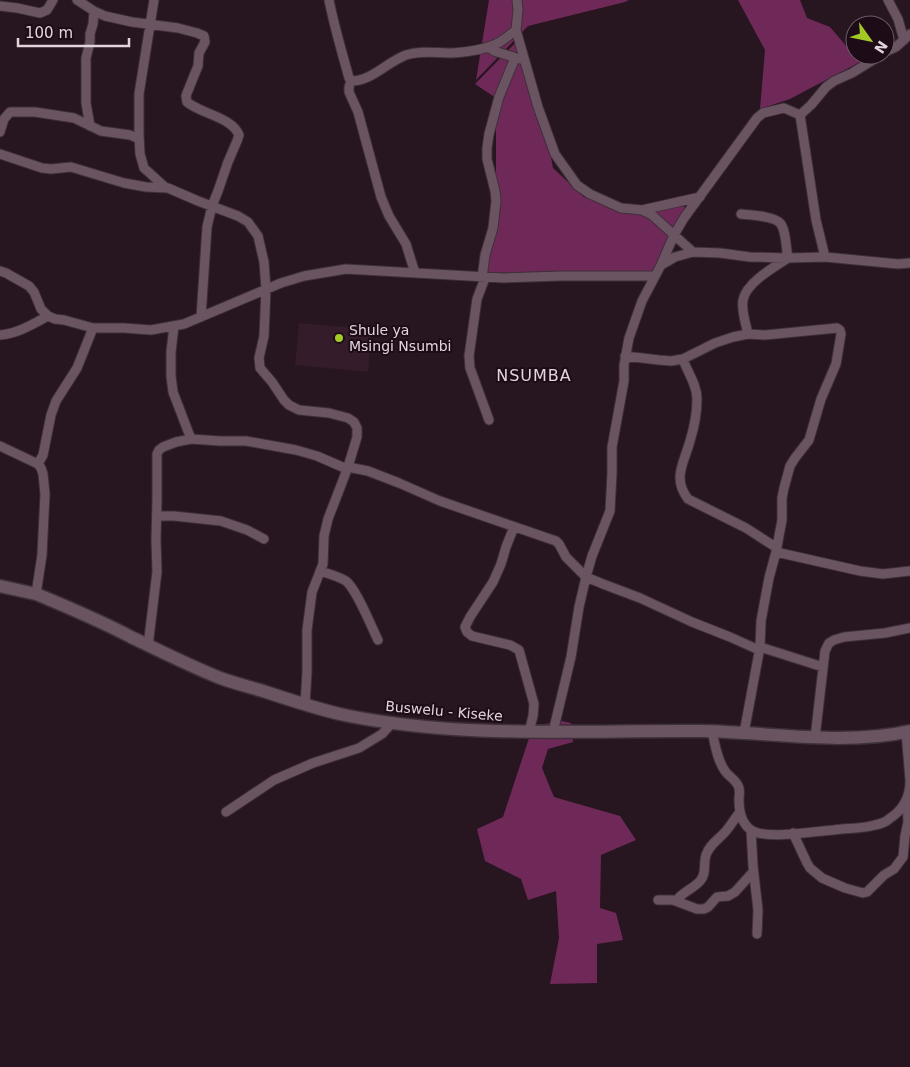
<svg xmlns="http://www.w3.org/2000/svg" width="910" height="1067" font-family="'DejaVu Sans',sans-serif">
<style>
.built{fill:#341c2b}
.forest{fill:#6f2958}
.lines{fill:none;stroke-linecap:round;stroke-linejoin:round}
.street-casing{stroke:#3d3038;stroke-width:11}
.secondary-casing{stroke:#3d3038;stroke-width:15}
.street{stroke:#6b5461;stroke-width:9}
.secondary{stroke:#6b5461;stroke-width:12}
.poi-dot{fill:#a3c927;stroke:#1d0c17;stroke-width:2}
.labels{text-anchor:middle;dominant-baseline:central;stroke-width:4;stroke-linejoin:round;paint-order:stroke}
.poi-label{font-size:14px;fill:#e1d4db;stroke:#1d0c17;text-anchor:start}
.street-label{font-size:14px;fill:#e1d4db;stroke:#1d0c17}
.quarter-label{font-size:16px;letter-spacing:1px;fill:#e1d4db;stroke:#1d0c17}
</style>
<rect width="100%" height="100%" fill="#271520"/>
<!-- built -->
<path class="built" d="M299,323L372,329L368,372L295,365Z"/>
<!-- forest -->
<path class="forest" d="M489,0H629L625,2L528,26L476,80Z
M738,0H800L807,18L830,27L860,62L790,99L760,109L765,50Z
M519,39L538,87L553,168L584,197L622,208L681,204L688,210L654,277L531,272L502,277L485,273L496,213V98L475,84Z
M562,721L571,723L573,742L548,749L542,768L554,797L620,816L636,840L601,855L600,908L616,913L623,940L597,944V983L550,984L559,938L556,891L528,900L521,879L485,861L477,829L503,817L533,726Z"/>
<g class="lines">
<!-- street casing -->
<g class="street-casing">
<path id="street" d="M77,0L94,11L105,16L132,22L178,28L197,33L204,36L205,42L199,53L198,66L187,93L186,96L187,102C201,114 232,117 239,135L237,141L228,162L218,191L212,206L207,227L201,317
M154,0L139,94V135L140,154L144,168L165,187
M329,0C334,26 342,52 349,78L351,81C372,81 387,62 406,55C421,50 436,53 452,53C468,52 486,50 500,42C506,38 511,34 516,30
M517,0L518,10L516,30L538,107L555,154L577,185L590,194L621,208L642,210L700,197
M888,0L898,19L904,40
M0,6L17,8L40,13L47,10L53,0
M488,47L494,51L520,59
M885,52L896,47L910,34
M351,81L349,87V92L358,112L381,197L389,216L406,244L415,273
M800,115L816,220L825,257
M800,115L811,105L826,87L834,81L852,73L881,55
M90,126L86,103V58L90,42V34L93,24L94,11
M0,132L4,119L10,112H35L74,118L101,131L130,135L139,139
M0,154L42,168L51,169L71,167L124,183L146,187L168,188L198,201L238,216L248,222L258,236L264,262L266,289L264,336L259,358L260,368L272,382L284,400L289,405L299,410L329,413L348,418L354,422L357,428V437L348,467L328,519L324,536L323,564L312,592L307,630V672L305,705
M642,210L652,215L693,252
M741,214C750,215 774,216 780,223C786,229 786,249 788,258C774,267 746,283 743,300C741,311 746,324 748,334
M661,265L675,257L693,252L720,253L750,257L788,258L825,257L898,264L910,263
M0,271L6,273L29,286L34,292L41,309L48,316L55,319L64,320L93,328H124L151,330L184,324L281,283L304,276L346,269L504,278L561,276H654
M482,278L485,255L493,228L496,201L495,191L487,159V148L489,134L499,97L515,58
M485,278L477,299L469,356L470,368L489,420
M174,326L171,352V376L173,392L191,439
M0,335C17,334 33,324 48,316
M625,356L659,360L671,361L683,359L715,343L733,337L748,334L765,335L837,328L840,330L841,334L836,364L821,399L809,440L795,458L790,466L784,488L782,498V520L776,552L769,578L761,621L760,647L744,733
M683,359C687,372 697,384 697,399C697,412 694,428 690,441C684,463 672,478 688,499L746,528L777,548
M0,446L38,464L41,468L43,474L45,494L42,555L36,594
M38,464L43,455L51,415L56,401L77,368L93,328
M348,467L368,471L399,483L440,501L556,541L559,544L566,557L586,577L603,584L640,598L692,622L730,637L759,650
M157,516H174L221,521L247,530L264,539
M514,527L506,547L501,564L493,582L470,617L465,627L467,632L472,636L510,645L519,650L534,704L533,716L529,732
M776,552L860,571L883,574L910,571
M320,571C329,574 338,576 346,581C357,590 371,626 378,640
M148,646L157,572L156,539L157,500V454L159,450L163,447L176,442L191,439L220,441H246L296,450L317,456L347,469
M760,647L823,667
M712,731C715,744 717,760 725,771C729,777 737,780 739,788C740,792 739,796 739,800C739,811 741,823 751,830C765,840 816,831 834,830C847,828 862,829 875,825C880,824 886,822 889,819C903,810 910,797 910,781
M553,732L571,657L579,607L586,577L592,556L610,511L612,473V447L624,381V365L629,338L642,301L661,265L674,235L684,218L757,118L763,113L784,108L800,115
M906,732L910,780
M815,738L825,651L829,643L834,640L844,637L885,633L910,628
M226,812L274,780L313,763L359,748L382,734L393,722
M751,830L753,866L758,910L757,934
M793,833L807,863L810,868L822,878L845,888L863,893L867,892L884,875L894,869L903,857L905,836L908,822L907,798
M658,900H673L697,909H704L708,907L717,897L728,896L735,892L753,872
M676,901C682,892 693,889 700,881C707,874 703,864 706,855C709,845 719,839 726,831C731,825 735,818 740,812"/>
</g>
<!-- secondary casing -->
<g class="secondary-casing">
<path id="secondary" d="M0,586L36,594L46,598C74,610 103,622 131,637C160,651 190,666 220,678C234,683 249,687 263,691C290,700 317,709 344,715C462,739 582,730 701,731C769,732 843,746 910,731"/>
</g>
<!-- street -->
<use href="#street" class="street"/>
<!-- secondary -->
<use href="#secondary" class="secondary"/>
</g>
<!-- markers -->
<circle class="poi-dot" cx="339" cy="338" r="5"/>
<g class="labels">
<!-- poi labels -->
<g class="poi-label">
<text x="349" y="330">Shule ya<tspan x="349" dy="16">Msingi Nsumbi</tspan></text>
</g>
<!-- street labels -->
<g class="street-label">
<text transform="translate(444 711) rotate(5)">Buswelu - Kiseke</text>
</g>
<!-- quarter labels -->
<g class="quarter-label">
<text x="534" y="375">NSUMBA</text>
</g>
</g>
<!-- north arrow -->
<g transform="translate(870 40) rotate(123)"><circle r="24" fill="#1d0c17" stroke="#6b5c65"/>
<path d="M0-4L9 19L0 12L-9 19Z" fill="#a3c927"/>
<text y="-8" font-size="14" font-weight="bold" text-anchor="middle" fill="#e1d4db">N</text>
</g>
<!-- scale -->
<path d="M18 38v8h111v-8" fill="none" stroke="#e1d4db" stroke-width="2.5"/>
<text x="25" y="38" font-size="15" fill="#e1d4db" stroke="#1d0c17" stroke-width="4" paint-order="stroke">100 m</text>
</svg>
